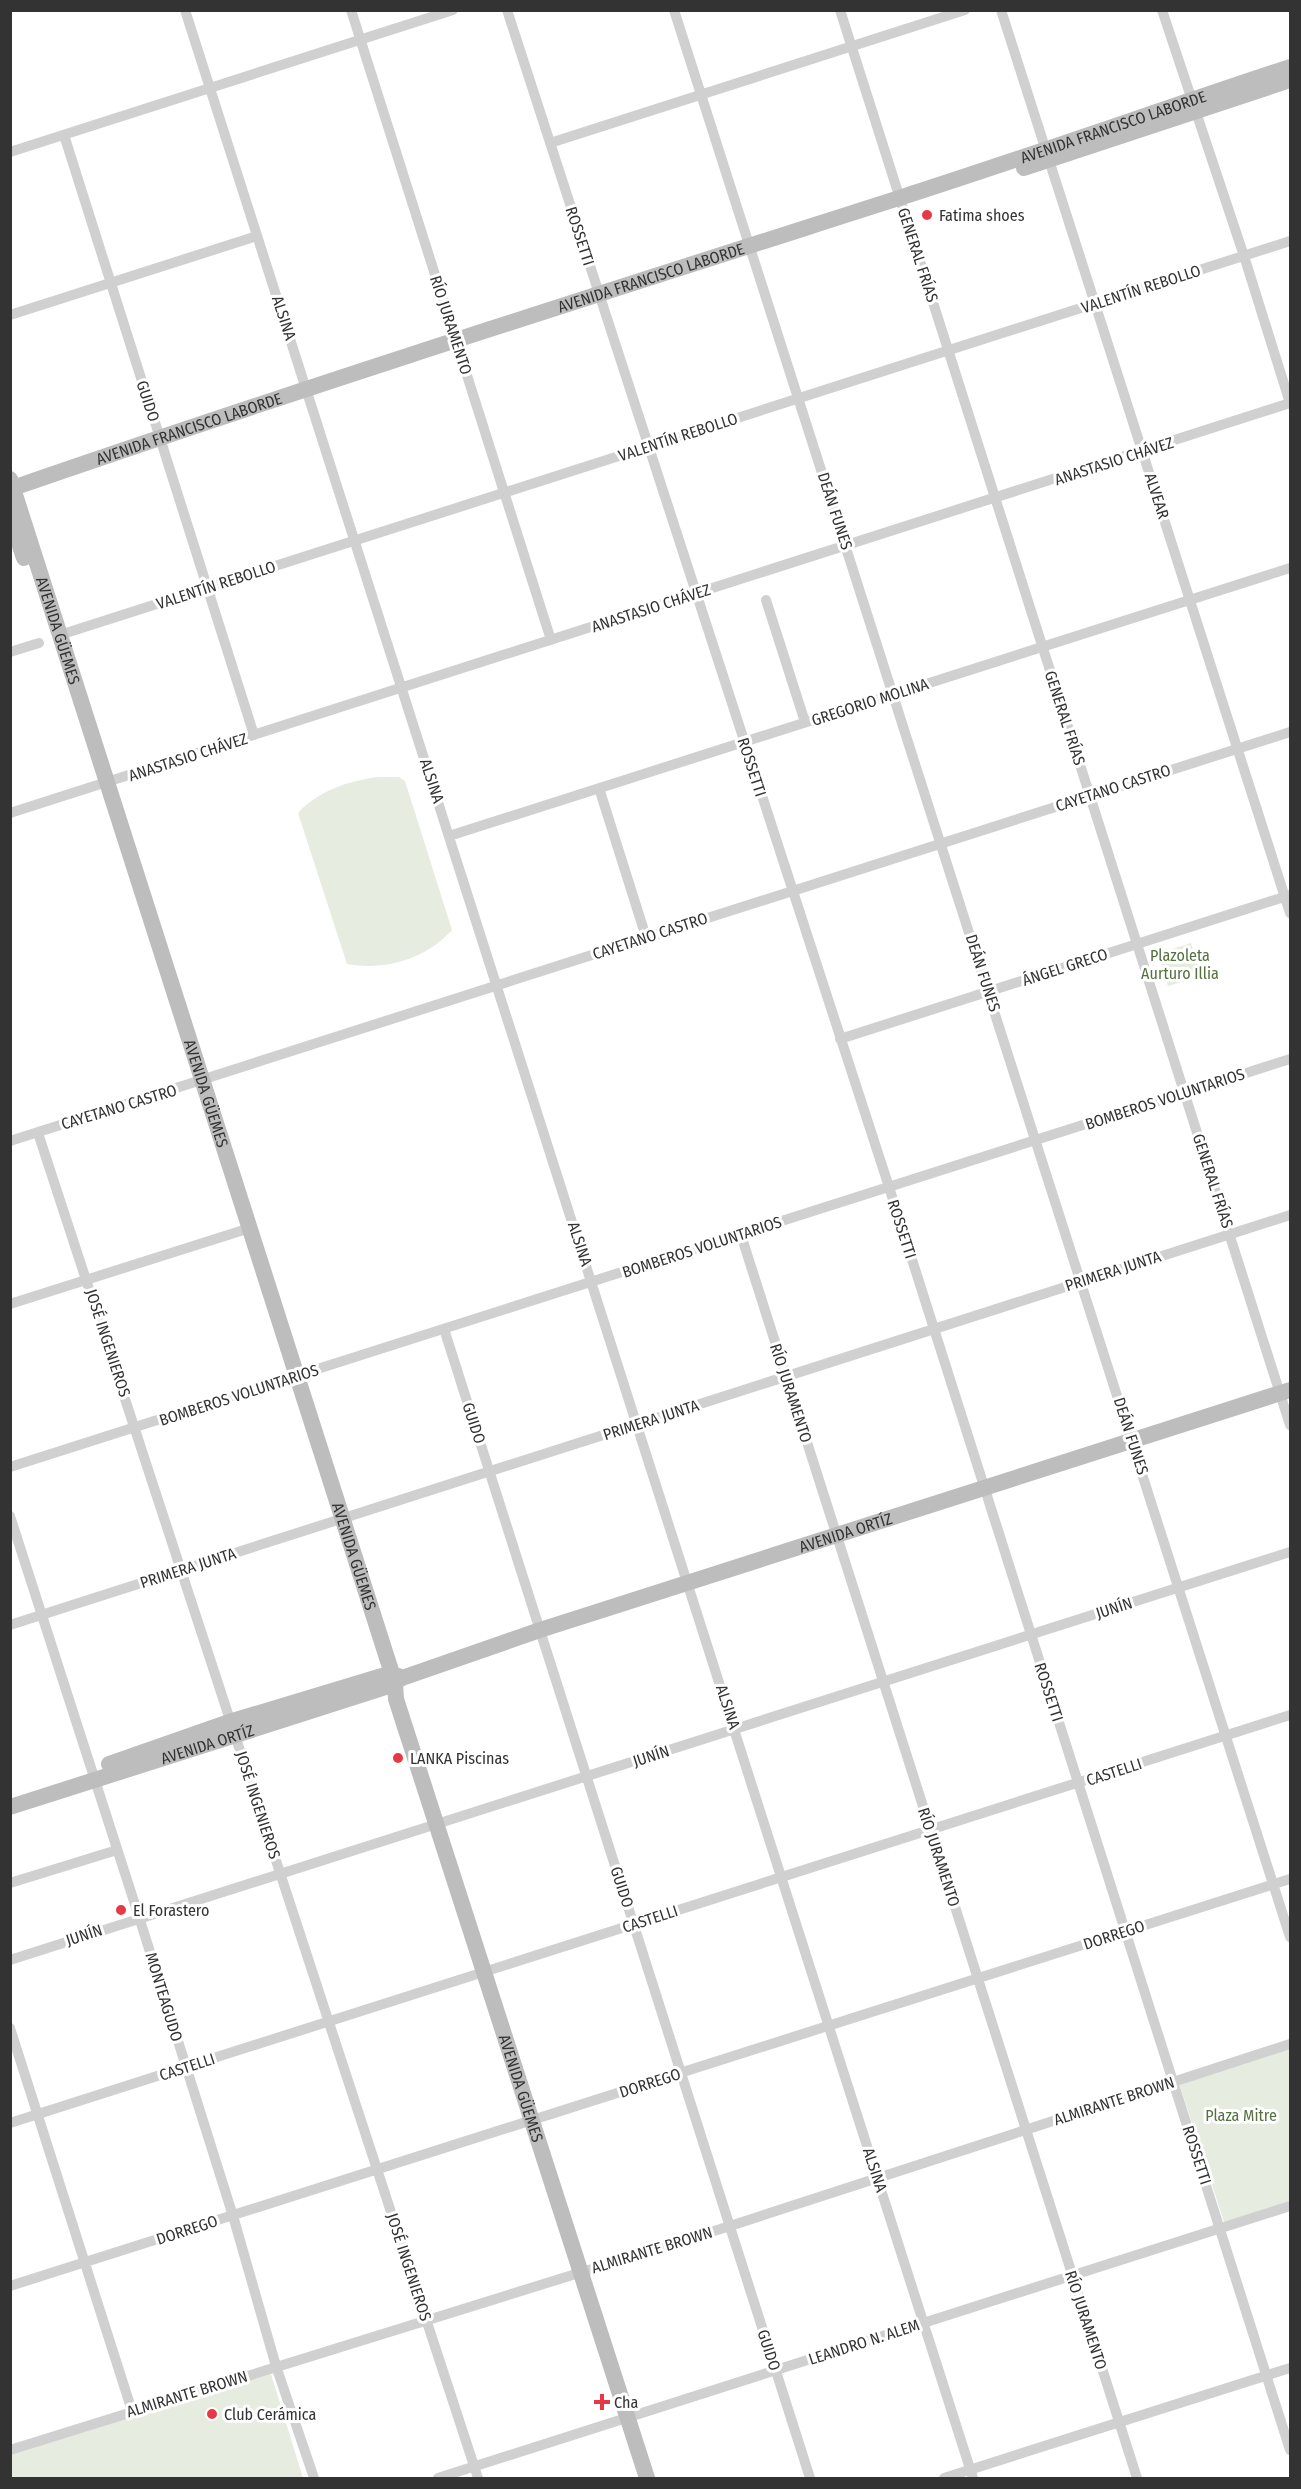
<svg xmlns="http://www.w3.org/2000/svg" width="1301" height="2489" font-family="'Fira Sans Condensed',sans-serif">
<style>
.green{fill:#e6ecdf}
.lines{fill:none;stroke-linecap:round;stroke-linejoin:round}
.minor{stroke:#d0d0d0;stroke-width:10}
.secondary{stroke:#bdbdbd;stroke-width:16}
.poi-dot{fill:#e63946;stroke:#fff;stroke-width:2}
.labels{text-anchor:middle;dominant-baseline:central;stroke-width:6;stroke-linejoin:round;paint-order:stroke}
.street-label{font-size:16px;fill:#333;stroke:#fff}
.poi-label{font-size:16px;fill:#333;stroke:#fff;text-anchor:start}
.park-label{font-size:16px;fill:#56703f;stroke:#fff}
</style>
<rect width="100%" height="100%" fill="#fff"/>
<!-- green -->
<path class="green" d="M378,777H399L405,781L452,930C426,959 385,971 347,964L298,813C318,791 348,781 378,777Z
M1191,943L1201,976L1168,986L1159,957L1163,952Z
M1290,2047V2204L1225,2225L1179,2083Z
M271,2374L303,2478H11V2454Z"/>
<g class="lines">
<!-- minor -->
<path class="minor" d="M185,10L973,2478
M351,10L551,640
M507,10L889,1187L1290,2450
M674,10L1290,1937
M840,10L1290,1425
M1001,10L1290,913
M64,135L254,735
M550,143L965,10
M10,152L453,10
M10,315L257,236
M766,600L805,722
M66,633L1290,241
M10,652L39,643
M599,788L646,937
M10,813L1290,403L1244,256L1162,10
M449,836L1290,568
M840,1039L1290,895
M38,1133L478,2478
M10,1141L1290,732
M741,1235L1137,2478
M10,1304L250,1228
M444,1329L810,2478
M10,1467L1290,1059
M10,1516L139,1917L233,2216L276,2366L314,2478
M10,1625L1290,1215
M10,1883L117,1850
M10,1960L1290,1552
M10,2028L132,2411
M10,2123L1290,1715
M10,2286L1290,1879
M10,2450L730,2226L1290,2044
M438,2478L1290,2206
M944,2478L1290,2368"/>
<!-- secondary -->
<g class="secondary">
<path d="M1024,168L1290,80"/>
<path id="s1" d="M10,479L343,1520L395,1683L396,1699L647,2478"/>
<path id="s2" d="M10,489C305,387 602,293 899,198C1030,156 1160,110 1290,67"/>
<path d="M10,516L24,558"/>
<path d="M109,1764L229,1722L382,1676L391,1674L401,1677"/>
<path id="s3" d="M10,1807L386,1687L402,1678L540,1630L1290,1390"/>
</g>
</g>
<!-- markers -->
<g class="poi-dot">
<circle cx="927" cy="215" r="6"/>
<circle cx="398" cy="1758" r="6"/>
<circle cx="121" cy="1910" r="6"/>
<path d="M599 2393h6v6h6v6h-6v6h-6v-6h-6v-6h6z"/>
<circle cx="212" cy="2414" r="6"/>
</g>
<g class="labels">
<!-- street labels -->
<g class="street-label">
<text stroke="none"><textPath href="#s2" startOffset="1161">AVENIDA FRANCISCO LABORDE</textPath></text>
<text transform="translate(580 236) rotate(72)">ROSSETTI</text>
<text transform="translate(918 255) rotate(72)">GENERAL FRÍAS</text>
<text stroke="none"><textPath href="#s2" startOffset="675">AVENIDA FRANCISCO LABORDE</textPath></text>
<text transform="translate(1141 289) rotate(-18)">VALENTÍN REBOLLO</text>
<text transform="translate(284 318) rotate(72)">ALSINA</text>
<text transform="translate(451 325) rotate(72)">RÍO JURAMENTO</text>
<text transform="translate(148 401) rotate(72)">GUIDO</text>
<text stroke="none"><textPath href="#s2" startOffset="189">AVENIDA FRANCISCO LABORDE</textPath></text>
<text transform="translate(678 437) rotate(-18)">VALENTÍN REBOLLO</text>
<text transform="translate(1114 461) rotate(-18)">ANASTASIO CHÁVEZ</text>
<text transform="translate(1157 496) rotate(72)">ALVEAR</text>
<text transform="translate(835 511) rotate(72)">DEÁN FUNES</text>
<text transform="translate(216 585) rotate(-18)">VALENTÍN REBOLLO</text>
<text transform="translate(651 608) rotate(-18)">ANASTASIO CHÁVEZ</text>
<text stroke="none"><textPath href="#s1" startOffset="159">AVENIDA GÜEMES</textPath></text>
<text transform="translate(870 702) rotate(-18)">GREGORIO MOLINA</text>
<text transform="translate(1065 718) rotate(72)">GENERAL FRÍAS</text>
<text transform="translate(188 757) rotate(-18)">ANASTASIO CHÁVEZ</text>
<text transform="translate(752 767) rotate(72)">ROSSETTI</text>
<text transform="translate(432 781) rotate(72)">ALSINA</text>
<text transform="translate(1113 788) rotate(-18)">CAYETANO CASTRO</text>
<text transform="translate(650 936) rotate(-18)">CAYETANO CASTRO</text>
<text transform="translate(1065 967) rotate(-18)">ÁNGEL GRECO</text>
<text transform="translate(983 973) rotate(72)">DEÁN FUNES</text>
<text stroke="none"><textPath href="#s1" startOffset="645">AVENIDA GÜEMES</textPath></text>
<text transform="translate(1165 1099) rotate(-18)">BOMBEROS VOLUNTARIOS</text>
<text transform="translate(119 1107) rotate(-17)">CAYETANO CASTRO</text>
<text transform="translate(1213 1181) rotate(72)">GENERAL FRÍAS</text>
<text transform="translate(902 1229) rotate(72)">ROSSETTI</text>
<text transform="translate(580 1244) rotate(72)">ALSINA</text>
<text transform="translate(702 1247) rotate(-18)">BOMBEROS VOLUNTARIOS</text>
<text transform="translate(1113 1271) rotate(-18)">PRIMERA JUNTA</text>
<text transform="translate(108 1343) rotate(72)">JOSÉ INGENIEROS</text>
<text transform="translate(791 1393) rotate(72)">RÍO JURAMENTO</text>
<text transform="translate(239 1395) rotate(-18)">BOMBEROS VOLUNTARIOS</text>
<text transform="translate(651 1420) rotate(-18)">PRIMERA JUNTA</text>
<text transform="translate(474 1423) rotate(72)">GUIDO</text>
<text transform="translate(1131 1436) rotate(72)">DEÁN FUNES</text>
<text stroke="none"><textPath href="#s3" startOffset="880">AVENIDA ORTÍZ</textPath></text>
<text stroke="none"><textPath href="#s1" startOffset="1131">AVENIDA GÜEMES</textPath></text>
<text transform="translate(188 1568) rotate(-18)">PRIMERA JUNTA</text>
<text transform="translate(1114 1608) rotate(-18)">JUNÍN</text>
<text transform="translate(1049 1692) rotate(72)">ROSSETTI</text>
<text transform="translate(728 1707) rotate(72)">ALSINA</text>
<text stroke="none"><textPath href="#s3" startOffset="207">AVENIDA ORTÍZ</textPath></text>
<text transform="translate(651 1756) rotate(-18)">JUNÍN</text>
<text transform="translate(1114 1772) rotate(-18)">CASTELLI</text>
<text transform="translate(258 1805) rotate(72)">JOSÉ INGENIEROS</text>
<text transform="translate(939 1857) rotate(72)">RÍO JURAMENTO</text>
<text transform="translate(622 1887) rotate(72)">GUIDO</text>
<text transform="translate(650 1919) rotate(-18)">CASTELLI</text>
<text transform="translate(84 1935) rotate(-18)">JUNÍN</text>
<text transform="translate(1114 1935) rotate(-18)">DORREGO</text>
<text transform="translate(164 1997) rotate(73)">MONTEAGUDO</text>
<text transform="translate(187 2067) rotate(-18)">CASTELLI</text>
<text transform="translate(650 2083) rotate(-18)">DORREGO</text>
<text stroke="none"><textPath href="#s1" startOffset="1689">AVENIDA GÜEMES</textPath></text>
<text transform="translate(1114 2101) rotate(-18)">ALMIRANTE BROWN</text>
<text transform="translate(1197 2155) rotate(72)">ROSSETTI</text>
<text transform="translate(875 2170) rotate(72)">ALSINA</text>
<text transform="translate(187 2230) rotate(-18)">DORREGO</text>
<text transform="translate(652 2250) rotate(-17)">ALMIRANTE BROWN</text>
<text transform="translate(409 2267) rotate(72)">JOSÉ INGENIEROS</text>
<text transform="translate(1086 2320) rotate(72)">RÍO JURAMENTO</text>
<text transform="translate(864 2342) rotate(-18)">LEANDRO N. ALEM</text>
<text transform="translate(769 2350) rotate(72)">GUIDO</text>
<text transform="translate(187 2394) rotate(-17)">ALMIRANTE BROWN</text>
</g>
<!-- poi labels -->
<g class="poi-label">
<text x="939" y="215">Fatima shoes</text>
<text x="410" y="1758">LANKA Piscinas</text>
<text x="133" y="1910">El Forastero</text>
<text x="614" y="2402">Cha</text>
<text x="224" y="2414">Club Cerámica</text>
</g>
<!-- park labels -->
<g class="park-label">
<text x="1180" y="955">Plazoleta<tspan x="1180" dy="18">Aurturo Illia</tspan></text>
<text x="1241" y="2115">Plaza Mitre</text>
</g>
</g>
<!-- border -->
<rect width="1301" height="2489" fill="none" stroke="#333333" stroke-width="24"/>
</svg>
